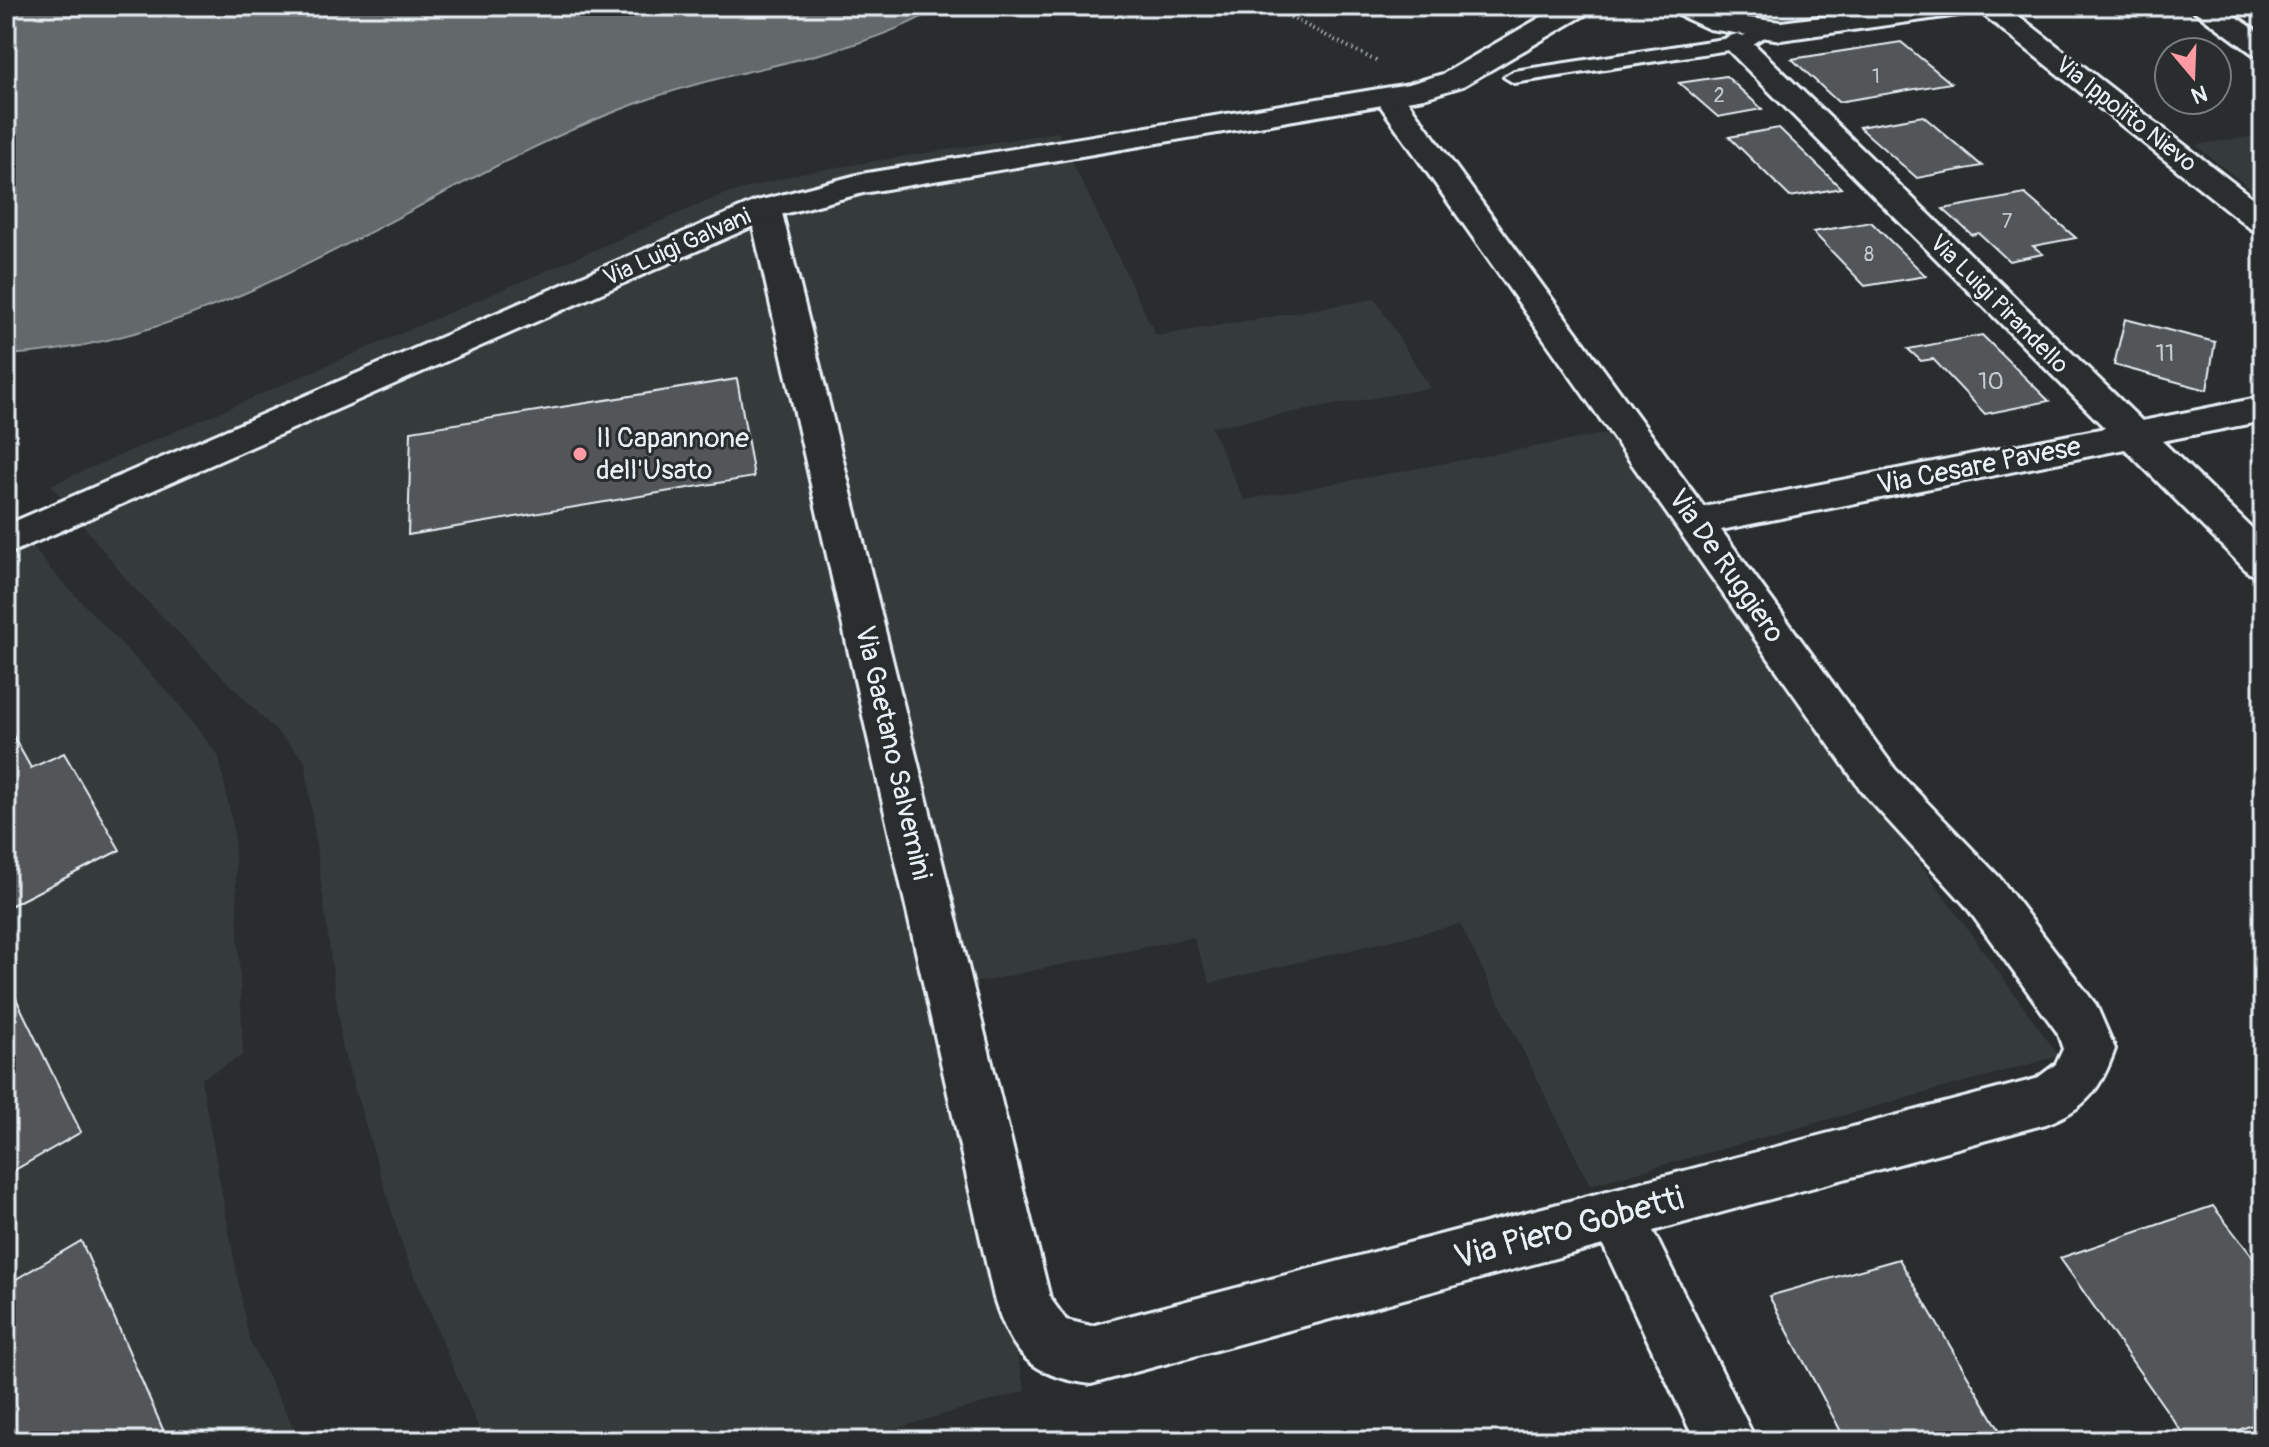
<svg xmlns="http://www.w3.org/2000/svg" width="2269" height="1447" font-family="Pangolin,sans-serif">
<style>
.built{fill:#363a3b}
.water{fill:#63686b;stroke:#989fa3;stroke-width:2}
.building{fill:#535759;stroke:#e8f1f8;stroke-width:2}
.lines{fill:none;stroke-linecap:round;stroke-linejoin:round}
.lane-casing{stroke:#e8f1f8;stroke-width:6}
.street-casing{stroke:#e8f1f8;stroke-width:6}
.secondary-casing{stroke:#e8f1f8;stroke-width:6}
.path{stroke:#e8f1f8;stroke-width:4;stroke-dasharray:1 4;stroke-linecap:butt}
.lane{fill:#2a2d2e;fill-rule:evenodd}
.street{fill:#2a2d2e;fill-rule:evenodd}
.secondary{fill:#2a2d2e;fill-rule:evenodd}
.poi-dot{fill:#ff9aa2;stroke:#2a2d2e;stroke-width:3}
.labels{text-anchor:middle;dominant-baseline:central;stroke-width:6;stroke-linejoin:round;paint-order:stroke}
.far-number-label{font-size:20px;fill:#c3cad0}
.far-street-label{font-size:24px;fill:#e8f1f8;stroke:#2a2d2e}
.number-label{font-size:24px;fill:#c3cad0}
.poi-label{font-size:28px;fill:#e8f1f8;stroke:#2a2d2e;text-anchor:start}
.street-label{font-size:28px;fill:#e8f1f8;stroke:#2a2d2e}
.near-street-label{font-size:34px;fill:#e8f1f8;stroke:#2a2d2e}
</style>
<rect width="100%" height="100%" fill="#2a2d2e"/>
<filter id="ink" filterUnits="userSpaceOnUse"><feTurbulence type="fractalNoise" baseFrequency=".0125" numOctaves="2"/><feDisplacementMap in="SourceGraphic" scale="16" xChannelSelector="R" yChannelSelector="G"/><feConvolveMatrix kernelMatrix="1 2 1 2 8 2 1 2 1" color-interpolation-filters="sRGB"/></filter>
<g filter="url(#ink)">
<!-- built -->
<path class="built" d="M1058,132L1156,336L1375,299L1430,388L1211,427L1244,500L1610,433L2059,1056L1590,1185L1460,924L1210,983L1193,937L936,991L1025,1391L852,1441H484L403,1248L343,1050L305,760L130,584L51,485L719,196L801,173Z
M2263,135V199L2195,145Z
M6,511L50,569L177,702L219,757L234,833L243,1055L201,1079L249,1340L301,1441H6Z"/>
<!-- water -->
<path class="water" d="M6,6H942C853,59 745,65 649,99C436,173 237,344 6,355Z"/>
<!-- building -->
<path class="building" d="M1901,42L1951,83L1838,102L1792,59Z
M1726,76L1762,109L1718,117L1679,83Z
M1923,116L1982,166L1917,178L1859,127Z
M1779,128L1841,188L1790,197L1729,137Z
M2025,194L2076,238L2033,246L2043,254L2009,261L1979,233L1972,235L1943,209Z
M1871,222L1926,276L1865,286L1813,232Z
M2125,319L2215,342L2207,390L2114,365Z
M1982,335L2049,401L1985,414L1933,359L1921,361L1908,349Z
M737,379L754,477L408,535L411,431Z
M6,723L31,768L64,753L120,850L6,908Z
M6,978L81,1132L6,1175Z
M2213,1206L2263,1270V1421L2209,1441H2188L2060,1258Z
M81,1241L168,1441H6V1285Z
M1899,1259L2006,1441H1846L1769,1296Z"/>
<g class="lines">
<!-- lane casing -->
<g class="lane-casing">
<path id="lane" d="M1766,24L1773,26L1776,30L1748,47L1514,83L1504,77L1514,71L1743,36Z"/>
</g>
<!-- street casing -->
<g class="street-casing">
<path id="street" d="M1668,6H1705L1725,15L1781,22L1908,6H2006L2263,206V232L2251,229L1980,12L1781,40L1709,29L1672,12Z
M2188,6H2221L2263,35V57L2253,54Z
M1737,34L1747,37L2142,421L2263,397V421L2162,441L2263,539V577L2249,573L2125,449L1721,530L1895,769L1999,877L2096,1005L2115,1049C2101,1089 2086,1109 2046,1124L1653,1231L1756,1441H1695L1603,1245L1091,1384C1030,1376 1012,1354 994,1298L749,209L754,202L765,199L776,202L781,209L1050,1298L1066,1320L1091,1326L2036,1079L2056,1064L2063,1049L2057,1032L1965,905L1863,793L1375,98L1379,92H1401L1704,507L2105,428L1727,49L1723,43L1727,37Z"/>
</g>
<!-- secondary casing -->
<g class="secondary-casing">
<path id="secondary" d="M1560,6H1594L1590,12L1463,86L1424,98L863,193L776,216L6,555V525L754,202L861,174L1409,84L1443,74Z"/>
</g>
<!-- path -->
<path class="path" d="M1268,6L1378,62"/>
<!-- lane -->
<use href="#lane" class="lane"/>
<!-- street -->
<use href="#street" class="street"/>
<!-- secondary -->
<use href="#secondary" class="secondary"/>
</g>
</g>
<!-- markers -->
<circle class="poi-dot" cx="580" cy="454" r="8"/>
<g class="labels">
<!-- far-number labels -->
<g class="far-number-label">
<text x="1876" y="76">1</text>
<text x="1719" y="95">2</text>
<text x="2007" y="221">7</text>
<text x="1869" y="254">8</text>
</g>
<!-- far-street labels -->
<g class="far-street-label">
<text transform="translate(2126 114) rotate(38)">Via Ippolito Nievo</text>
<text transform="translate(677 247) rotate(-24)">Via Luigi Galvani</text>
<text transform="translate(1999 304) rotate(45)">Via Luigi Pirandello</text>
</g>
<!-- number labels -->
<g class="number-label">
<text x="2165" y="353">11</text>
<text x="1991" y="381">10</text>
</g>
<!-- poi labels -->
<g class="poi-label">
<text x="596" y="438">Il Capannone<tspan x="596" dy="32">dell'Usato</tspan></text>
</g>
<!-- street labels -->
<g class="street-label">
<text transform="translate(1979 466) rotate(-11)">Via Cesare Pavese</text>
<text transform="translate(1726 566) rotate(55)">Via De Ruggiero</text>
<text transform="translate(893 753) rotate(77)">Via Gaetano Salvemini</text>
</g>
<!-- near-street labels -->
<g class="near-street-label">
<text transform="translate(1569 1228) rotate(-15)">Via Piero Gobetti</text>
</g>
</g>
<!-- margin -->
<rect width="2269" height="1447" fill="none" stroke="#2a2d2e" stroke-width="32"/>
<rect x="16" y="16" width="2237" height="1415" fill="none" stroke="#e8f1f8" stroke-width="3" filter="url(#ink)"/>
<!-- north arrow -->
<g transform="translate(2193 76) rotate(161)"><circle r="38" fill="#2a2d2e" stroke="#767b7f" stroke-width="2"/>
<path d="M0-6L14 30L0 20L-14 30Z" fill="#ff9aa2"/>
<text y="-12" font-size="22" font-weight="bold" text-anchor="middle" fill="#e8f1f8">N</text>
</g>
</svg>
